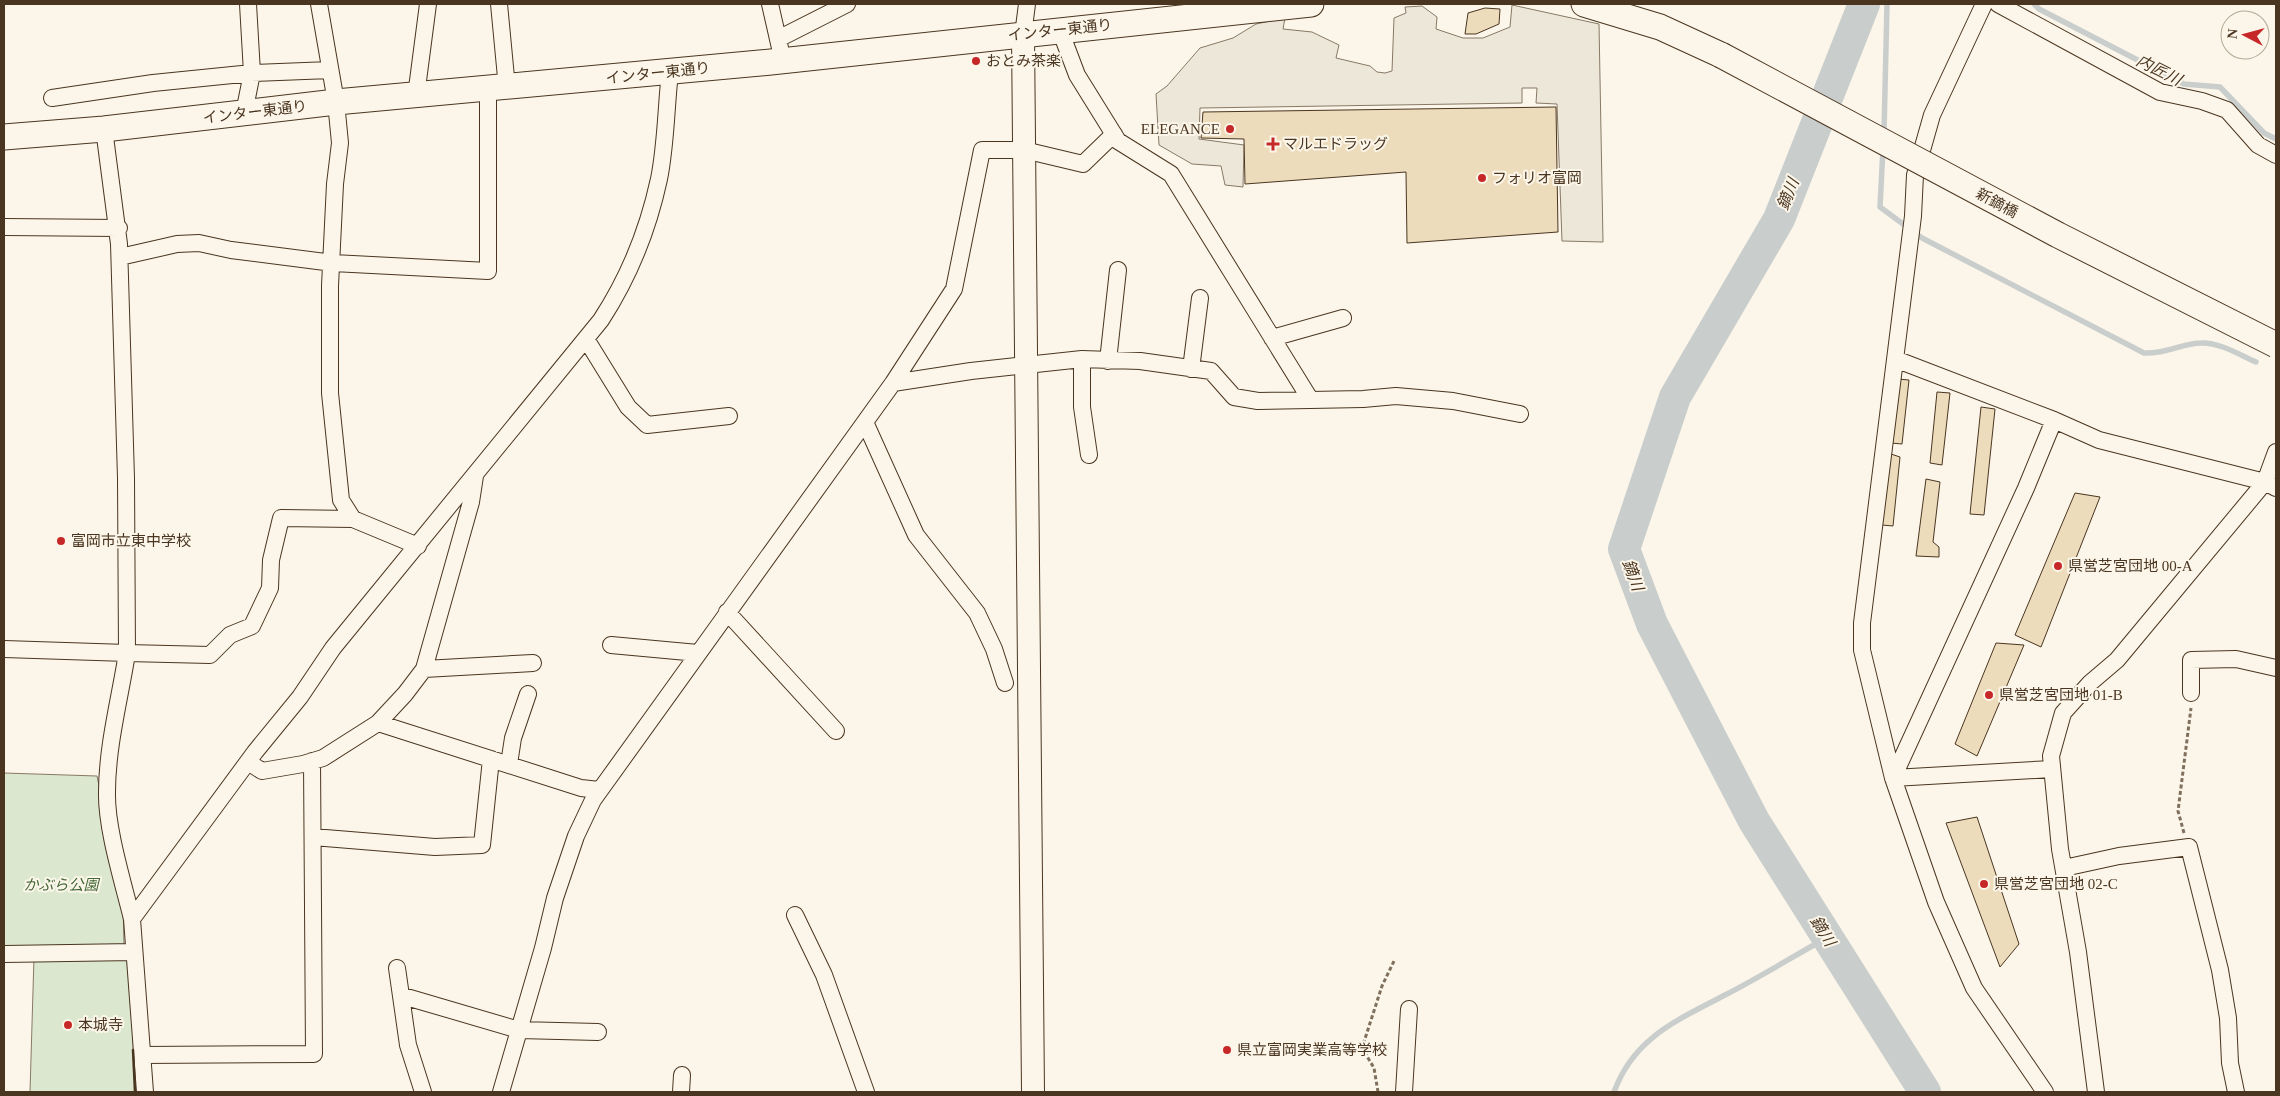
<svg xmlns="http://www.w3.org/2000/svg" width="2280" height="1096" font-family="'Times New Roman','Noto Sans JP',serif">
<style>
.green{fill:#dce7d0;stroke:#887966}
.parking{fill:#ede7d9;stroke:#887966}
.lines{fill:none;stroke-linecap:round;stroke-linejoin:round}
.stream{stroke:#c9cecd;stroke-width:5.5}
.river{stroke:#c9cecd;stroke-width:32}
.building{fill:#ecdcbc;stroke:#4a3520}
.street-casing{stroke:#4a3520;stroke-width:18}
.secondary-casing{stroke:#4a3520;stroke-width:24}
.primary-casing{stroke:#4a3520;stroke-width:27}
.path{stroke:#7f6f5c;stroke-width:3;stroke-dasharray:4 2.5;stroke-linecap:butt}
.street{stroke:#fbf6e9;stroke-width:16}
.secondary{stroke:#fbf6e9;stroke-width:22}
.primary{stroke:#fbf6e9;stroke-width:25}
.primary-bridge-casing{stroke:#4a3520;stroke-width:27;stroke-linecap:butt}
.primary-bridge{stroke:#fbf6e9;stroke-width:25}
.wall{stroke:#4a3520;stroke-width:2.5}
.poi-dot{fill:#c62828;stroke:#fbf6e9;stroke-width:2}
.labels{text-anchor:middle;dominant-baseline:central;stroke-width:4;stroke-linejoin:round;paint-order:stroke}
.street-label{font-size:15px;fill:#4a3520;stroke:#fbf6e9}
.poi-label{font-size:15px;fill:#4a3520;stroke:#fbf6e9;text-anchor:start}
.park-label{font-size:15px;font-style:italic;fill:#436837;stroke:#fbf6e9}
.water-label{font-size:16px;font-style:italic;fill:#4a3520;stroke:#fbf6e9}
</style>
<rect width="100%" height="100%" fill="#fbf6e9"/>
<!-- green -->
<path class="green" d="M4,773L97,776L123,902L124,946L4,948Z
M34,957L130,958L135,1092H30Z"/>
<!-- parking -->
<path class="parking" d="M1512,5L1599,24L1603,242L1562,241L1557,104L1536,103L1537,88H1522V103L1200,108L1199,139L1244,145L1243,187L1225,185L1221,166L1192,164L1159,145L1156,94L1167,86L1200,48L1233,38L1256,24L1285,18L1283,29L1312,32L1339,45L1336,58L1370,66L1377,72L1385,73L1392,71L1394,18L1406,13L1405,7L1422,6L1437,17L1436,29L1463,38H1483L1510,27Z"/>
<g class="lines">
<!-- stream -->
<path class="stream" d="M2034,4L2039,9L2184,84L2220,87L2264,133L2276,139
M1884,133L1887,4
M1883,148L1880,207L1922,238L2144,353C2168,354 2182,343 2201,343C2219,342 2240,355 2256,362
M1614,1092C1634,1037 1678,1020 1725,995C1760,977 1794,956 1828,937"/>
<!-- river -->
<path class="river" d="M1864,4L1779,219L1675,397L1624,549L1652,624L1754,821L1925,1092"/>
</g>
<!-- building -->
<path class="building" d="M1485,8L1500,9L1499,24L1476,34H1465L1468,13Z
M1556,107L1558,232L1407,243L1406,172L1245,184L1244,139L1201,138L1203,112Z
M1897,379L1909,380L1902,444L1891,443Z
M1937,392L1950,393L1942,465L1930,463Z
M1981,407L1995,409L1984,515L1970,514Z
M1888,453L1900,457L1893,526L1882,525Z
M1926,479L1940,482L1933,542L1939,547V557L1916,556Z
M2075,493L2100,497L2041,647L2015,635Z
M1996,643L2024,645L1977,756L1955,744Z
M1977,817L2019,944L2000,967L1946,823Z"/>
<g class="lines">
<!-- street casing -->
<g class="street-casing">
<path id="street" d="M319,4L336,102L340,143L335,184L330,286V393L341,500L353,519L418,546
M499,4L507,88
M770,4L780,48
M1984,4L1932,115L1915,175L1913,216L1862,623V650L1893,778L1936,902L1974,988L2045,1092
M1998,4L2160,92L2202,101L2227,110L2258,145L2276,155
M1060,30L1077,75L1118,141L1171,174L1310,399
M1023,35L1027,4
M778,39L847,4
M416,96L428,4
M52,98L153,83L252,73L330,70
M244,113L252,73L248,4
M4,227L119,228
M120,257L177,244L199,243L231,250L333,263L488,271V89
M1272,338L1343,318
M586,339L628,407L647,425L729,416
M1082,359V407L1089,455
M1895,359L2054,420L2099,440L2265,482L2276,488
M1108,361L1118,270
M1191,369L1200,298
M893,383L971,371L1082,359L1140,361L1211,371L1234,397L1258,401L1363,399L1396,396L1453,401L1520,414
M865,422L916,535L977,613L994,649L1005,683
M727,612L836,731
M611,645L698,653
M4,649L127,653L126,478L119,244L104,129
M424,669L533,663
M2191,693V660L2236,659L2276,668
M378,723L581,788L599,790
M248,762L262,771L303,764L323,758L378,723L405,694L424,669L471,502L475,476
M509,764L513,738L528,694
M1893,778L2026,488L2054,420
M1893,778L2052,769
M313,837L435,847L482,845L491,759
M2064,868L2119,856L2189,847L2220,970L2228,1018L2230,1063L2236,1092
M795,915L824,975L866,1092
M132,919C123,882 106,828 107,792C107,746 120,698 127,653L210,655L230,635L252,626L270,588L271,560L281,518L353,519
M4,954L134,952
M397,968L408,1045L423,1092
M403,996L519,1030L598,1032
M142,1055L314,1054L312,761
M145,1092L132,919L255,752L300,697L333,648L601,320C629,277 648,230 659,179C666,145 666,107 670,72
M501,1092L543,948L555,898L576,836L593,800L893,383L954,289L982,150H1024L1083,164L1114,134
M681,1092L682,1075
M1404,1092L1409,1009
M2096,1092L2078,952L2060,849L2051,756L2063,713L2090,683L2117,660L2265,482L2276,452"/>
</g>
<!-- secondary casing -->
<g class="secondary-casing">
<path id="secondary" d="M1023,35L1033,1092"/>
</g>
<!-- primary casing -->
<g class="primary-casing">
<path id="primary" d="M1584,4L1660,27L1721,55
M4,137L104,129L336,102L771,62L1311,4"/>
</g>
<!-- path -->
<path class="path" d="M2184,833L2178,811L2191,708
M1378,1092L1374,1068L1362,1048L1382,986L1394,961"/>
<!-- street -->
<use href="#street" class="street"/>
<!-- secondary -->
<use href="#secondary" class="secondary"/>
<!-- primary -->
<use href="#primary" class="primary"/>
<!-- primary-bridge casing -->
<g class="primary-bridge-casing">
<path id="primary-bridge" d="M1721,55L2058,235L2276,345"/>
</g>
<!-- primary-bridge -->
<use href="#primary-bridge" class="primary-bridge"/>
<!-- wall -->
<path class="wall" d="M133,1050L135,1092"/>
</g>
<!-- markers -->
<g class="poi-dot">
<circle cx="976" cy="61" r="5"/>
<circle cx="1230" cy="129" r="5"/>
<path d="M1270.5 136.5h5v5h5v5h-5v5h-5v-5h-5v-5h5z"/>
<circle cx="1482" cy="178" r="5"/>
<circle cx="61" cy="541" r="5"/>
<circle cx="2058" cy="566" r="5"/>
<circle cx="1989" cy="695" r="5"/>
<circle cx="1984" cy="884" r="5"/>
<circle cx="68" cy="1025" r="5"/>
<circle cx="1227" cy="1050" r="5"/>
</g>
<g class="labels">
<!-- street labels -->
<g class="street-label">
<text transform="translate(1060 30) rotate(-6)">インター東通り</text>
<text transform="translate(658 73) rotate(-6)">インター東通り</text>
<text transform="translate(255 112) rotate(-7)">インター東通り</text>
<text transform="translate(1997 203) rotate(28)">新鏑橋</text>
</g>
<!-- poi labels -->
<g class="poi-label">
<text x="986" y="61">おとみ茶楽</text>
<text x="1220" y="129" text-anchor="end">ELEGANCE</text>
<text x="1283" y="144">マルエドラッグ</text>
<text x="1492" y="178">フォリオ富岡</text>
<text x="71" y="541">富岡市立東中学校</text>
<text x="2068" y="566">県営芝宮団地 00-A</text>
<text x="1999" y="695">県営芝宮団地 01-B</text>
<text x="1994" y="884">県営芝宮団地 02-C</text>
<text x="78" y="1025">本城寺</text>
<text x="1237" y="1050">県立富岡実業高等学校</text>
</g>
<!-- park labels -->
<g class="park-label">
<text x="61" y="885">かぶら公園</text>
</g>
<!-- water labels -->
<g class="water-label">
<text transform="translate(2159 70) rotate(27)">内匠川</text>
<text transform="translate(1788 194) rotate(-68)">鏑川</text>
<text transform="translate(1633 575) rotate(69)">鏑川</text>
<text transform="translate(1823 931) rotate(58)">鏑川</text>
</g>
</g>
<!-- border -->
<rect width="2280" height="1096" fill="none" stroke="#4a3520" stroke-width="10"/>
<!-- north arrow -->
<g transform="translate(2245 35) rotate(276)"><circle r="24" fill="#fbf6e9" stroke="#b4a999"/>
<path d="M0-4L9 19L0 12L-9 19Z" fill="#c62828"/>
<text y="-8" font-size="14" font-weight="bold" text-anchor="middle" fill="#4a3520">N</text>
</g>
</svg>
